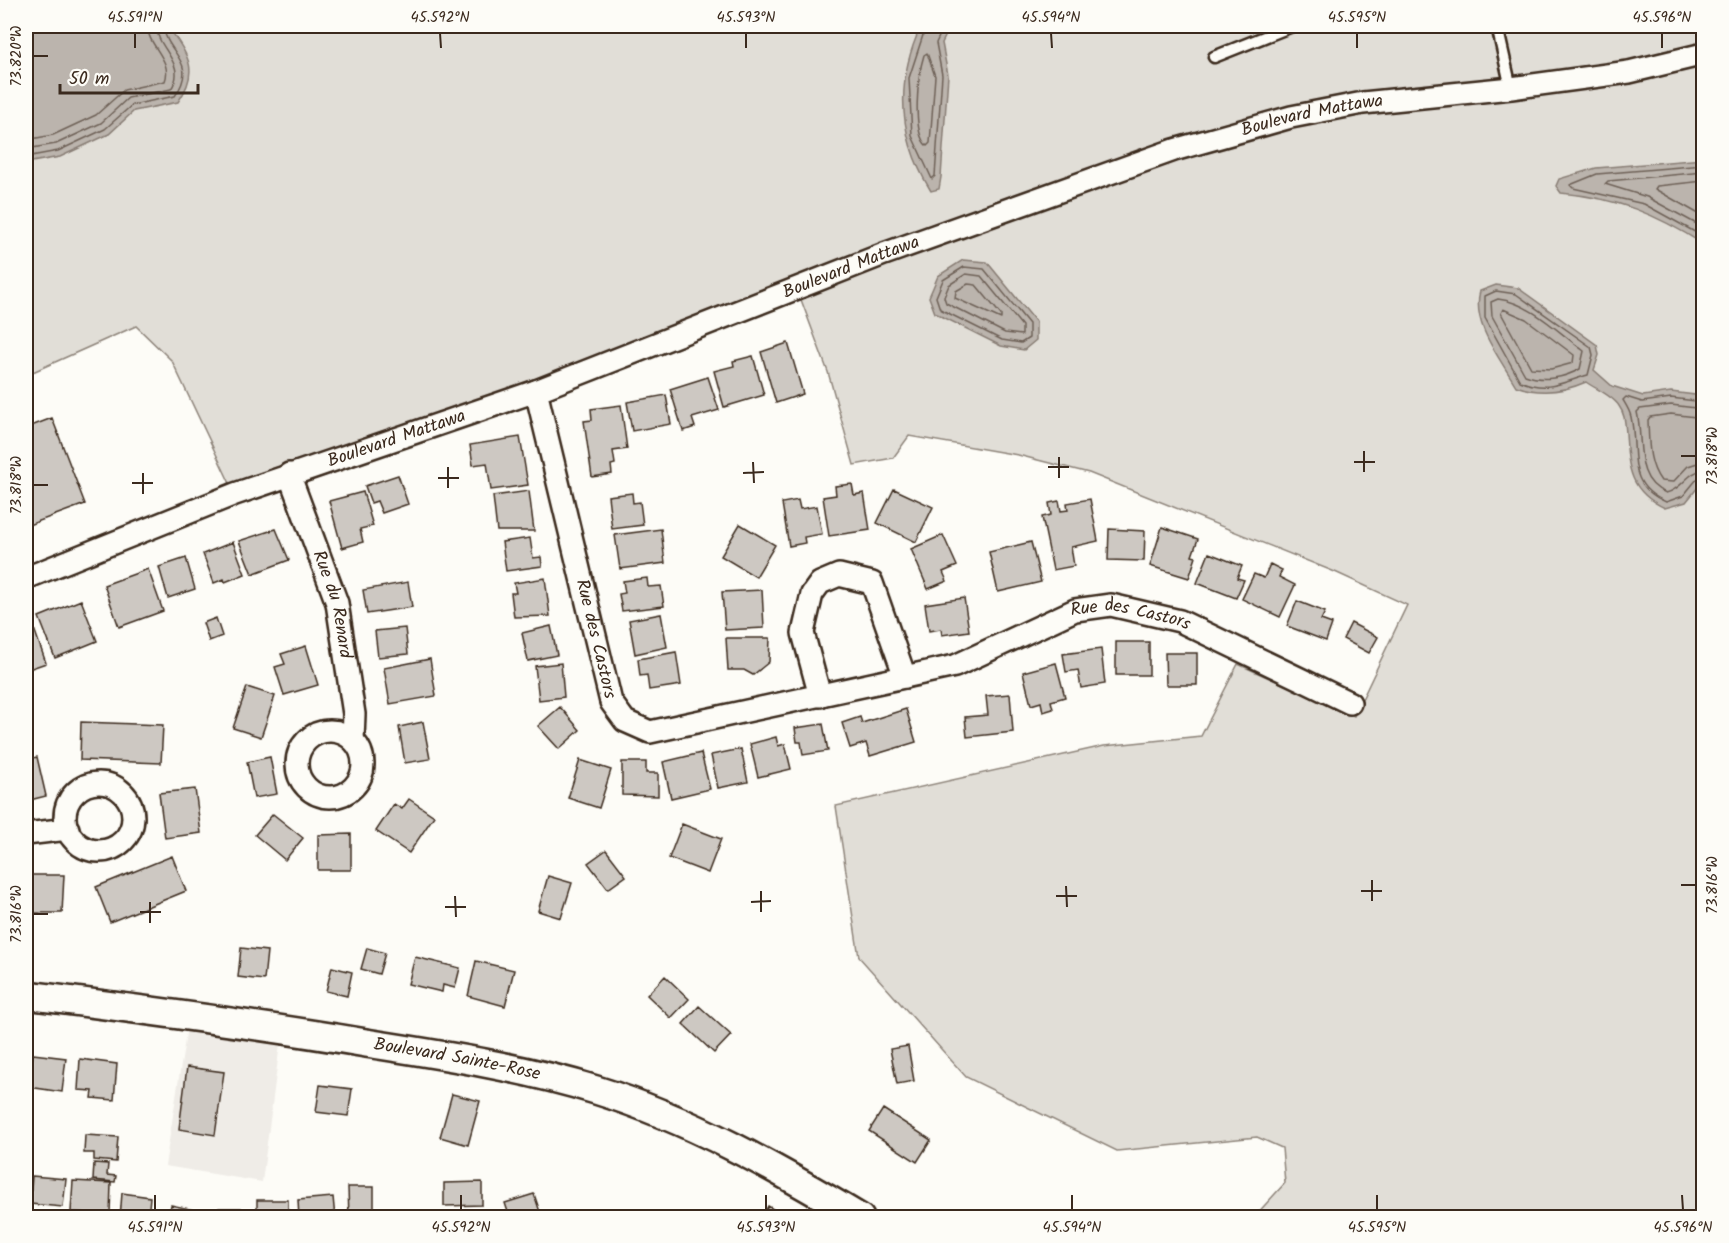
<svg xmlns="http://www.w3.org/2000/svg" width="1729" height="1243" font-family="Kalam,sans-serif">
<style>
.built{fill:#efece7}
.green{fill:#e1ded7;stroke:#8e847a;stroke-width:1.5}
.water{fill:#bbb4ad;stroke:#887d74;stroke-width:1.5}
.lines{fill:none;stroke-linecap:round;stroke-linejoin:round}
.shore{stroke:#6e6157;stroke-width:1.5}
.building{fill:#cdc8c2;stroke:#3b2a1e;stroke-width:1.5}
.service-casing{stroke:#3b2a1e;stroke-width:15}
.minor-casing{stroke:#3b2a1e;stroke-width:26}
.tertiary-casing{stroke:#3b2a1e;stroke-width:32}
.service{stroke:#fdfcf7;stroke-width:10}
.minor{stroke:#fdfcf7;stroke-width:21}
.tertiary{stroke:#fdfcf7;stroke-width:27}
.ticks{fill:none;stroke:#3b2a1e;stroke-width:2}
.labels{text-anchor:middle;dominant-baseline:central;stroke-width:5;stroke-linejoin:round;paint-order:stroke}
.street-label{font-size:18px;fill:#3b2a1e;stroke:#fdfcf7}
.neatline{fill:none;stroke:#3b2a1e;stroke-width:2}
.ticks-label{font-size:15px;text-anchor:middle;fill:#3b2a1e}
</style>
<rect width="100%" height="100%" fill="#fdfcf7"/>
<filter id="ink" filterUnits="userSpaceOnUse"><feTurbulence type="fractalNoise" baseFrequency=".0167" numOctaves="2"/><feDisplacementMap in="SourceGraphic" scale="12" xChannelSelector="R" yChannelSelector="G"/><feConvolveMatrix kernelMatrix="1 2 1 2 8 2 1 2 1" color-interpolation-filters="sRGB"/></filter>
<g filter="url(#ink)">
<!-- built -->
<path class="built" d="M188,1021L281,1036L262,1182L165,1166Z"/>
<!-- green -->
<path class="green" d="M26,26H1703V1217H1254L1285,1183L1282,1148L1257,1137L1117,1151L966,1077L859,957L836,806L1104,746L1201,736L1238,664L1354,716L1407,605L1335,572L1089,473L1018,455L909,436L893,458L854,465L828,372L797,289L235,494L172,361L136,326L26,375Z"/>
<!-- water -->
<path class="water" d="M26,26H168C187,55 201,69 178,102L134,111L109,134L60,157L26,163Z
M921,26H956L949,29L942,43L948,75L941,177L939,189L931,191C898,137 895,82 921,26Z
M1703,159V244C1656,214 1617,198 1561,193L1556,186L1559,179L1596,168Z
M963,260L987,262L1036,322V340L1024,350L1001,346L935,313L929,297L938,276Z
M1496,285L1518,288L1597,345L1599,355L1594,370L1612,386L1643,396L1671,392L1703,396V481L1686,502L1665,508C1630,492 1628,469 1626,433C1625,423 1625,414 1619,406C1613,396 1596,389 1586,382C1563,392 1540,395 1516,386C1500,358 1471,324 1480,291Z"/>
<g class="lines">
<!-- shore -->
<path class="shore" d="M926,26L909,78L912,136L932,179L935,176L942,75L936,43L944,26
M927,53L935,76L930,143L927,146C911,132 918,74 924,55Z
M26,140L53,135L96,115L124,90L165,81C173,60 148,46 147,26
M26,149L56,144L101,123L128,98L171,89C188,64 157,49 156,26
M26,157L58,151L105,129L132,105L175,96C199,61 167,55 163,26
M1704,165L1597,174L1570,185L1573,188L1644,204L1704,237
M1704,172L1608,181L1605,184L1647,197L1704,228
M1704,181L1657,186L1655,189L1704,217
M964,267L984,269L1029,324V338L1021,343L1002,340L940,309L936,297L943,280Z
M966,274L981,276L1022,326V335L1005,333L946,303L944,297L949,285Z
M968,284L976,285L1001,315V319L955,298L956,291Z
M1496,291L1516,294L1591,347L1593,355L1588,375C1563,382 1548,393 1520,381L1485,318V296Z
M1498,299C1531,303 1558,332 1584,351L1580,369C1564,378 1543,382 1525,375L1492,316L1491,302Z
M1503,309L1526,319L1574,355L1573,363L1551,369L1531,368L1501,313Z
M1704,402L1671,398L1642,402L1626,397L1623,400C1626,405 1630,411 1631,417C1639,452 1624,484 1666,502L1683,496L1697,479L1704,478
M1704,409L1671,405L1640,409L1637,412C1644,441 1633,480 1666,493C1683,489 1687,471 1704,470
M1704,418L1671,414L1650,417L1648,420C1649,442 1648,464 1661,481L1673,482L1688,466L1704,461"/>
</g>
<!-- building -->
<path class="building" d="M788,343L803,394L776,403L761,352Z
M753,356L764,395L724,407L714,371L734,366L733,361Z
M708,377L719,410L692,418L695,427L683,431L670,389Z
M666,395L671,424L632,431L627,402Z
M621,405L627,449L613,451L615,464L611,465L612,474L592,477L584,421L592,420L591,409Z
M52,418L85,504L26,526V428Z
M520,437L528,485L491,490L487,463L473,465L470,445Z
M398,475L408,504L382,513L377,501L371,503L365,486Z
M852,484L854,495L864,493L870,530L829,536L823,497L836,495L835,486Z
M894,489L933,507L916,542L877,523Z
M529,491L534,531H497L493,496Z
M363,492L373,526L360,529L363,542L342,548L329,501Z
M632,493L633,503L640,502L643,525L612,529L608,496Z
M1090,499L1098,541L1071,547L1074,566L1053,570L1042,517L1051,515L1049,503L1059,501L1061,511L1068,510L1067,503Z
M798,500L800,509L817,506L822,534L804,537L805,543L789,546L782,503Z
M740,524L775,545L756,577L721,556Z
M1162,527L1198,539L1192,556L1196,557L1189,578L1150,566Z
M276,529L289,560L252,574L239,541Z
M661,529L665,563L620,569L615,535Z
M1109,529L1145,531L1144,561L1108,560Z
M943,535L957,566L943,572L947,581L928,589L911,549Z
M530,538L533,558L541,557L542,566L506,571L502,542Z
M233,542L245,574L225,582L224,579L214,583L203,554Z
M1031,542L1041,582L998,592L989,552Z
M1209,553L1242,566L1237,578L1244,580L1236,598L1197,583Z
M186,558L195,589L168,598L159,567Z
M1270,564L1282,570L1279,577L1295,585L1280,617L1242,599L1254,574L1264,578Z
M148,569L163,611L119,627L104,585Z
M545,578L550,616L514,617L511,593H516L514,583Z
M647,578L648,587L661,586L664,606L622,611L619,594L625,593L623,581Z
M408,582L412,607L367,614L363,590Z
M762,590L764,628L725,630L722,592Z
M964,598L969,631L942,635L941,629L929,631L925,604Z
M81,600L97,641L55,658L39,617Z
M1297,601L1325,612L1321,620L1332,624L1326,641L1287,626Z
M661,614L667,647L635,654L629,620Z
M216,618L222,636L209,641L203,623Z
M31,620L46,663L26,670V622Z
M1351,623L1378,637L1369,653L1343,639Z
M551,626L557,655L528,661L522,633Z
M405,628L408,654L378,657L375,631Z
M726,638H770L769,662L753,675L744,670H728Z
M1116,642H1149V675H1116Z
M306,646L318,685L284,695L275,667L285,664L281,654Z
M1101,649L1105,684L1081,688L1078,670L1066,672L1063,654Z
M676,652L681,685L649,690L647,675L640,676L638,659Z
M1165,653H1197V685H1166Z
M430,659L436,696L390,704L384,668Z
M561,663L564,697L539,700L535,666Z
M1056,663L1065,697L1051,701L1053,709L1043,712L1041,702L1031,705L1023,672Z
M247,687L275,696L261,737L233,728Z
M1010,694L1013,732L967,737L965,717L988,715L986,696Z
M560,707L580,730L559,749L538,726Z
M906,709L916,742L870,756L866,743L850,748L842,723L860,717L862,723Z
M81,722L163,725L161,763L80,760Z
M423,722L430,759L405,763L399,727Z
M823,724L828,751L803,755L801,742H797L795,728Z
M776,737L778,746L785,744L791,769L758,777L750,744Z
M741,749L748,782L718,788L711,755Z
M701,753L710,789L671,798L663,762Z
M37,757L46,796L26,801V760Z
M270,757L277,794L254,798L247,762Z
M580,760L611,770L599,808L568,798Z
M622,762H646V773H658V796L622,795Z
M195,789L201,833L165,838L159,793Z
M409,799L434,816L409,853L376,831L394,804L402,809Z
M273,814L303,838L285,860L255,835Z
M682,824L721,839L708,873L669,858Z
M351,834V870H318V835Z
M606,850L626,876L608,889L588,863Z
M172,856L186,891L110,922L96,887Z
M26,875H64L62,913H26Z
M548,876L572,883L561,918L538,911Z
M241,948L267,951L264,980L238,977Z
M367,948L385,953L379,974L361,969Z
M415,957L460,968L455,988L443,985L442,992L408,984Z
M476,961L514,970L505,1006L468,996Z
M332,967L352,972L347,996L326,991Z
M665,976L689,999L671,1018L647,995Z
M699,1006L731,1035L714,1053L683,1024Z
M908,1046L914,1081L897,1084L890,1049Z
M33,1054L66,1058L62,1092L29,1087Z
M80,1059L117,1064L114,1100L92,1098L93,1091L78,1090Z
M187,1067L224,1072L215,1135L179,1129Z
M320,1085L352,1089L348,1116L316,1112Z
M452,1094L480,1101L468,1145L440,1137Z
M883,1109L931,1140L917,1162L869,1131Z
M85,1135L118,1137L116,1162L94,1160V1153H84Z
M94,1163L108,1164L107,1175L116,1176L115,1182L93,1180Z
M32,1176L66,1179L63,1207L30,1204Z
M73,1181L111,1183L110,1214L71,1212Z
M482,1182V1205L444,1206V1183Z
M348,1187H374V1218H349Z
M122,1193L150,1197L148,1218H120Z
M534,1194L542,1218H510L505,1203Z
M333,1197L335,1218H299L298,1200Z
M257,1200H288V1218H257Z
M171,1205L199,1211L198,1218H168Z
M768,1206L787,1218H761Z
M219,1208H241V1218H208L219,1217Z"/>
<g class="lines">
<!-- service casing -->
<g class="service-casing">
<path id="service" d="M1497,26L1511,88
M1214,57L1292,26"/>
</g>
<!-- minor casing -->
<g class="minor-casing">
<g id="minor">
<path id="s1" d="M536,391L611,702L625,721L650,732L955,666L1075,610L1111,605L1180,621L1350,703"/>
<path id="s2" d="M289,474L337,603L354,714L353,740"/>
<path id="s3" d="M26,578L235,494L536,391L884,254L1174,150L1291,117L1363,103L1511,88L1629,72L1704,54"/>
<path d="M820,696L803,633L812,594L820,583L839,575L872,583L905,677"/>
<circle cx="330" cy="764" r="33"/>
<circle cx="99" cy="817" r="34"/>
<path d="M26,834L68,829"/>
</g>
</g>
<!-- tertiary casing -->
<g class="tertiary-casing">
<g id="tertiary">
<path id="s4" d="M26,995C139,1009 253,1024 366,1043C443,1055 521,1067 596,1090C690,1119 776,1168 860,1218"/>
</g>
</g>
<!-- service -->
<use href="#service" class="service"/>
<!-- minor -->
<use href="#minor" class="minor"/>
<!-- tertiary -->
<use href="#tertiary" class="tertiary"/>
</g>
</g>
<!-- ticks -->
<path class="ticks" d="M135,33V48M440,33L441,48M746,33V48M1051,33L1052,48M1357,33V48M1662,33V48M33,56H48M1364,451V472M1681,456H1696M1059,457V478M753,462L754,483M1354,462H1375M448,467V488M1048,467H1069M143,473V494M743,473L764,472M438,478H459M132,483H153M33,485H48M1372,880V901M1681,885H1696M1066,886L1067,907M761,891V912M1361,891H1382M455,896L456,917M1056,896H1077M150,902V923M751,902L771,901M445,907H466M140,912H161M33,914H48M155,1195V1210M461,1195V1210M766,1195V1210M1072,1195V1210M1377,1195V1210M1682,1195L1683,1210"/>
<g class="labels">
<!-- street labels -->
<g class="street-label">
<text stroke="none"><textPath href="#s3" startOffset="1368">Boulevard Mattawa</textPath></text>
<text stroke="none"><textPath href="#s3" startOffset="882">Boulevard Mattawa</textPath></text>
<text stroke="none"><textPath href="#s3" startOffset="396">Boulevard Mattawa</textPath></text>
<text stroke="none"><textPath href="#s2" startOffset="138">Rue du Renard</textPath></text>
<text stroke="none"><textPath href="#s1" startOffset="872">Rue des Castors</textPath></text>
<text stroke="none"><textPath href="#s1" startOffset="255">Rue des Castors</textPath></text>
<text stroke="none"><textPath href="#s4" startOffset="436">Boulevard Sainte-Rose</textPath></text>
</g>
</g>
<!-- margin -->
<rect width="1729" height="1243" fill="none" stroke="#fdfcf7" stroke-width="66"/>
<!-- scale -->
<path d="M60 84v9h138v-9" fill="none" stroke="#3b2a1e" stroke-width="3"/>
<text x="69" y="84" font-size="18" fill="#3b2a1e" stroke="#fdfcf7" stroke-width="4.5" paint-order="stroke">50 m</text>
<rect x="33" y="33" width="1663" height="1177" class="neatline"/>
<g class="ticks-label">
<text x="135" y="22">45.591°N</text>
<text x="440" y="22">45.592°N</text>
<text x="746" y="22">45.593°N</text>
<text x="1051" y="22">45.594°N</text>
<text x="1357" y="22">45.595°N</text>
<text x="1662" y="22">45.596°N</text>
<text transform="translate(16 56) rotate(-90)" y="5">73.820°W</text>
<text transform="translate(1712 456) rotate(-90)" y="5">73.818°W</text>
<text transform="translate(16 485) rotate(-90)" y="5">73.818°W</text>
<text transform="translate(1712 885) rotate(-90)" y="5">73.816°W</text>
<text transform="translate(16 914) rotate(-90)" y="5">73.816°W</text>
<text x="155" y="1232">45.591°N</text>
<text x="461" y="1232">45.592°N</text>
<text x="766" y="1232">45.593°N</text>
<text x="1072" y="1232">45.594°N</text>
<text x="1377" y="1232">45.595°N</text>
<text x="1683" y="1232">45.596°N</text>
</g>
</svg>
